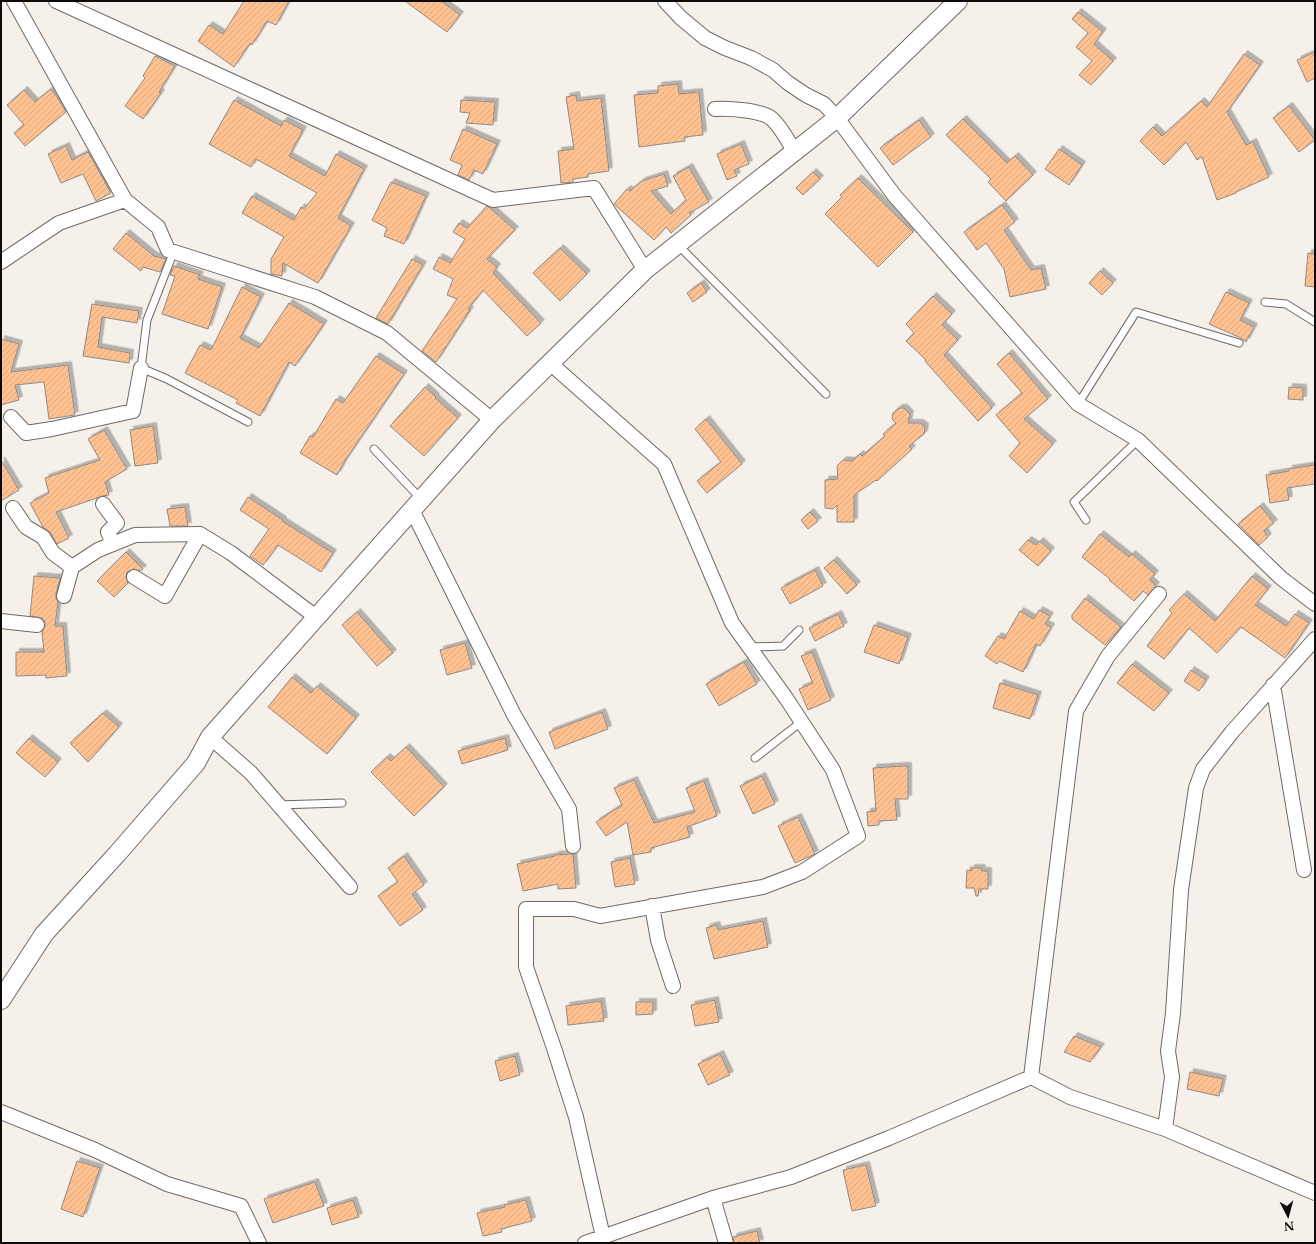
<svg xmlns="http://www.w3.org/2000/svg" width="1316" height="1244" font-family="'Libre Baskerville',serif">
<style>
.building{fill:url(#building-hatch);stroke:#908985;filter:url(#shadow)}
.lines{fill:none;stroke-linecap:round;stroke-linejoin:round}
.service-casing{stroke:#706a66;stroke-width:9}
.minor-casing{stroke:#706a66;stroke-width:16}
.tertiary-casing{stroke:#706a66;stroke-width:20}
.service{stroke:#fff;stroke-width:7}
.minor{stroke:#fff;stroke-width:14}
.tertiary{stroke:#fff;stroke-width:18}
</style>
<defs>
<pattern id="building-hatch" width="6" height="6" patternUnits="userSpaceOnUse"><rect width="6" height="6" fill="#ffc290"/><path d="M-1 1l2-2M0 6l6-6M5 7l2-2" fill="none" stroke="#d9a57b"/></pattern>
<filter id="shadow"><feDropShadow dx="3.5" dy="-3.5" stdDeviation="0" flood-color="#0004"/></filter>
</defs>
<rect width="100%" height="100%" fill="#f6f0ea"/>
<!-- building -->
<path class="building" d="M244,1H289L276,25L267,21L252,45L250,43L234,67L198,41L209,25L223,34Z
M405,1H441L460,15L447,32Z
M1078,12L1103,32L1094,44L1113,61L1091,85L1079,75L1092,61L1076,47L1088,33L1072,19Z
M1315,52V78L1307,82L1297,60Z
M1244,54L1260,65L1227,112L1246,145L1253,142L1269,177L1236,192V193L1217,200L1202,157L1197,160L1186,142L1164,165L1140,141L1153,127L1162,136L1201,101L1207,107Z
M155,56L175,66L159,92L161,93L143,119L125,106L145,78L143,76Z
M678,84L679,94L699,92L703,135L684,137L685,141L639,147L634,95L658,93V86Z
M51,89L58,98L66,112L25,146L14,133L24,125L7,105L24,90L35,102Z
M576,95L577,101L601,98L609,171L588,174V177L573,179V182L561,183L558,151L574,149L566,97Z
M234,100L281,126L284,120L303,130L289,156L325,176L336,154L364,169L338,218L351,226L318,283L283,263L282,276L271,274V259L284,237L242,213L252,196L294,220L301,207L304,209L317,193L256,159L251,167L209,144Z
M461,100L495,102L493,125L466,123L470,113L460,112Z
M1289,106L1315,140L1299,152L1273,118Z
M963,119L1007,163L1015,156L1033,175L1006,201L988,182L991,179L946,135Z
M919,120L931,137L893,165L880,148Z
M463,129L497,144L483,174L474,170L469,180L458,175L462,165L450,160Z
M741,144L749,164L734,170L737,176L727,180L717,154Z
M66,146L72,160L88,152L111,193L96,201L83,174L61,183L48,154Z
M1059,149L1082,165L1069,185L1045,169Z
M689,167L709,202L689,213L691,215L671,233L666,227L654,240L614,204L627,189L630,191L642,181L664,174L668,186L651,191L671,214L686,200L673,176Z
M813,172L820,179L803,195L796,188Z
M858,178L913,232L878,267L825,214L842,197L840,195Z
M391,182L426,196L404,244L384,236L387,228L372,220Z
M1002,205L1015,222L1004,230L1031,270L1041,268L1046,289L1010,297L1004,269L986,243L977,250L964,232Z
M487,206L490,208L515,230L487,259L497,267L493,273L541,323L527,336L483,290L468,309L470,310L436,362L422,351L457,299L447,295L453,279L433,269L439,257L450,263L465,239L453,232L459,223L467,228Z
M126,233L154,256L166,259L160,272L143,267L141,271L113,249Z
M560,248L587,274L560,301L533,273Z
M1308,253L1315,254V287L1305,286Z
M412,259L423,265L388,324L376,318Z
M174,266L200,275L198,279L222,287L208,329L162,314L175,276L170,275Z
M1100,271L1113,283L1102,295L1089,283Z
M701,283L707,292L693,302L687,293Z
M242,287L261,297L240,338L259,348L289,303L324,324L295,366L289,362L260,416L236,403L238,400L185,373L200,345L211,350Z
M1226,292L1249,303L1240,320L1254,327L1246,342L1241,338L1209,324Z
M933,296L952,314L942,325L958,340L944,355L992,408L978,421L925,361L926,360L906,341L914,333L906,324Z
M92,304L139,311L137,323L102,317L98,347L130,353L129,363L83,356Z
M1,339L19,344L11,372L68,365L75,415L49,419L44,382L15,385L19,400L1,405Z
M1009,353L1048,399L1024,419L1053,444L1027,473L1009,456L1020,443L996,415L1022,393L997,364Z
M376,356L404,374L344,462L337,475L300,453L310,436L313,437L336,399L343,403Z
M425,387L436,397L435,398L458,418L424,456L390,426Z
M1289,387L1303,388V400L1288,399Z
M899,408H904L910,414L908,423H920L925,427L924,434L909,446L912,449L877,481L876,480L854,495V522H837V505L833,509L825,508V480L838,479L837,466L843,460L852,461L860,454L862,456L885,436L883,434L896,423L892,419L893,413Z
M706,419L742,464L707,493L697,481L721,462L695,429Z
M153,426L158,463L135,466L130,430Z
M104,430L127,469L105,482L109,495L102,496L97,498L56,512L69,538L57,544L50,532L43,527L30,503L49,493L45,478L100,460L88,439Z
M1,460L19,490L1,501Z
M1315,465V484L1287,488L1289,500L1270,503L1266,475L1289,471V469Z
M248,497L283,520L282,521L333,553L321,572L278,545L263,565L250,556L269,529L240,510Z
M1260,506L1274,523L1264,531L1268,537L1259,545L1238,524Z
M185,507L188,526H170L167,509Z
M810,512L818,521L808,529L801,520Z
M1100,534L1129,557L1132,554L1155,574L1150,580L1156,586L1148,595L1143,591L1134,601L1109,580L1110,579L1082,557Z
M1028,540L1036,545L1040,541L1051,551L1038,566L1019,550Z
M126,552L143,569L140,571L134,569L127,572L126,577L128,583L114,597L97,581Z
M834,560L857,585L847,594L824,568Z
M815,570L823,586L790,604L781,588Z
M34,576L60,578L56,594V598L58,602L55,626H63L67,676L46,678V675L16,676V652H44L42,632L45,626V622L42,618L30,616Z
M1252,576L1268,589L1255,605L1286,626L1295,614L1309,623L1285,658L1241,627L1217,653L1189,628L1164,659L1147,646L1172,613L1169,610L1184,594L1215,621Z
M1085,598L1121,627L1105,645L1072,619V615Z
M1039,610L1050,616L1045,624L1051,627L1040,646L1036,644L1023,672L999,661L997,664L985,656L998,636L1004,639L1020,611L1034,619Z
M357,612L393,653L377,666L342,625Z
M838,614L844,626L815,641L809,628Z
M874,625L908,637L899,664L864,652Z
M465,643L472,668L447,675L440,650Z
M812,652L831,700L808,710L799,689L813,683L801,656Z
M744,662L757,684L719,706L706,684Z
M1132,664L1169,693L1154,711L1117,683Z
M1191,670L1206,680L1199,691L1184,681Z
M292,677L311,693L317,686L356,718L327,754L268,707Z
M1000,683L1038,695L1030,719L993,708Z
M602,712L608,729L555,749L549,732Z
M103,713L119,727L88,762L70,743Z
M29,738L58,762L45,777L16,753Z
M505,738L508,750L462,764L458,751Z
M406,747L444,787L414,816L371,772L387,757L391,761Z
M902,766H908V799H895L897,820L879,821V825L868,826L867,812L876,811L873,768Z
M762,776L775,804L753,814L740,786Z
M634,780L654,823L695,812L686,788L704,781L717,816L687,827L690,837L651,848V852L633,855L627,822L606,836L596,822L622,805L614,788Z
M798,817L815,854L795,863L778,826Z
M569,854H573L576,888L558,889V884L523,891L517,864L555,856V855Z
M404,856L424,885L412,894L423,910L400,926L378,896L398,882L388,868Z
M630,858L635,884L615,887L611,862Z
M971,868H982L981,871H988V889H979L978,896H976L974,888H966L967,870L971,871Z
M763,921L768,947L714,959L706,928L716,925L718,930Z
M715,1000L719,1022L695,1026L691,1005Z
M601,1001L604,1021L568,1025L566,1006Z
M636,1002H653V1014L636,1015Z
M1074,1036L1101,1047L1090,1062L1064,1052Z
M720,1054L730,1075L708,1085L698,1064Z
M515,1056L520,1075L500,1081L495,1061Z
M1190,1072L1223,1079L1219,1096L1187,1089Z
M77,1161L100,1168L83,1217L61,1209Z
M866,1165L876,1206L852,1211L843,1170Z
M315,1182L324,1206L273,1223L264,1199Z
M353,1200L359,1217L332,1225L327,1208Z
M526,1200L532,1221L501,1229L502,1232L483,1236L477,1213L505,1207L504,1205Z
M757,1231L760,1243H734L733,1237Z"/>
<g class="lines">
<!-- service casing -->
<g class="service-casing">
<path id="service" d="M677,244L826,394
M174,251L147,320L141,368L167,379L248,422
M1265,302L1286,304L1315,322
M1078,404L1136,312L1239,343
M374,449L421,499
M1086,520L1074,502L1138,440
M750,647L783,646L799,630
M755,758L801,722
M278,805L342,803"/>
</g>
<!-- minor casing -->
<g class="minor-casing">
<path id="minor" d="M14,1L125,200L158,227L168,250L315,297L387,333L492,420
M56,1L493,200L594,188L645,270
M665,1L681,18L705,38L725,48L751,58L773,70L788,83L806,95L824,104L837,118L894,195L1078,404L1138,440L1281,578L1315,604
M715,109C727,108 762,110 772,119C781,127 788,141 795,152
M1,262L59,223L125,200
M550,363L664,464L732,623L786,698L833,770L858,836L802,872L763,887L600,916L574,909H526V967L554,1048L576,1117L603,1237
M11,417L26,433L52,429L133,411L141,368
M103,504L117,523L108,532L113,544
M13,508L26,527L43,537L53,553L72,567
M412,510L514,715L569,809L573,846
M134,577L165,596L200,534
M64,596L72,567L98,550L135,535L200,534L231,553L316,617
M1,621L37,625
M1273,685L1304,870
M210,737L251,773L350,887
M652,906L658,940L673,986
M1031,1077L1070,1097L1165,1129L1315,1193
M1,1112L95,1150L167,1184L241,1206L259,1243
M1165,1129L1172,1077L1168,1051L1173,1013L1181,890L1196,788L1203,769L1232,732L1315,639
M713,1198L726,1243
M585,1243L713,1198L791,1177L889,1138L1031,1077L1076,711L1108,656L1159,594"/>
</g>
<!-- tertiary casing -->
<g class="tertiary-casing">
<path id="tertiary" d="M1,1000L44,934L117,854L196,763L210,737L492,420L645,270L837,118L958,1"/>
</g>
<!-- service -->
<use href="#service" class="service"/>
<!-- minor -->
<use href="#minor" class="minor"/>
<!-- tertiary -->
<use href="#tertiary" class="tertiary"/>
</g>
<!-- border -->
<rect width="1316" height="1244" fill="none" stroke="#0d0b09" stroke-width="4"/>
<!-- north arrow -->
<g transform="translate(1288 1216) rotate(174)" stroke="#f6f0ea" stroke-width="3" paint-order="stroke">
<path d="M0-3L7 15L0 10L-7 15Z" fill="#0d0b09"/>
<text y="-6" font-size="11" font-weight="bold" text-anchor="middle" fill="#0d0b09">N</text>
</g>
</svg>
